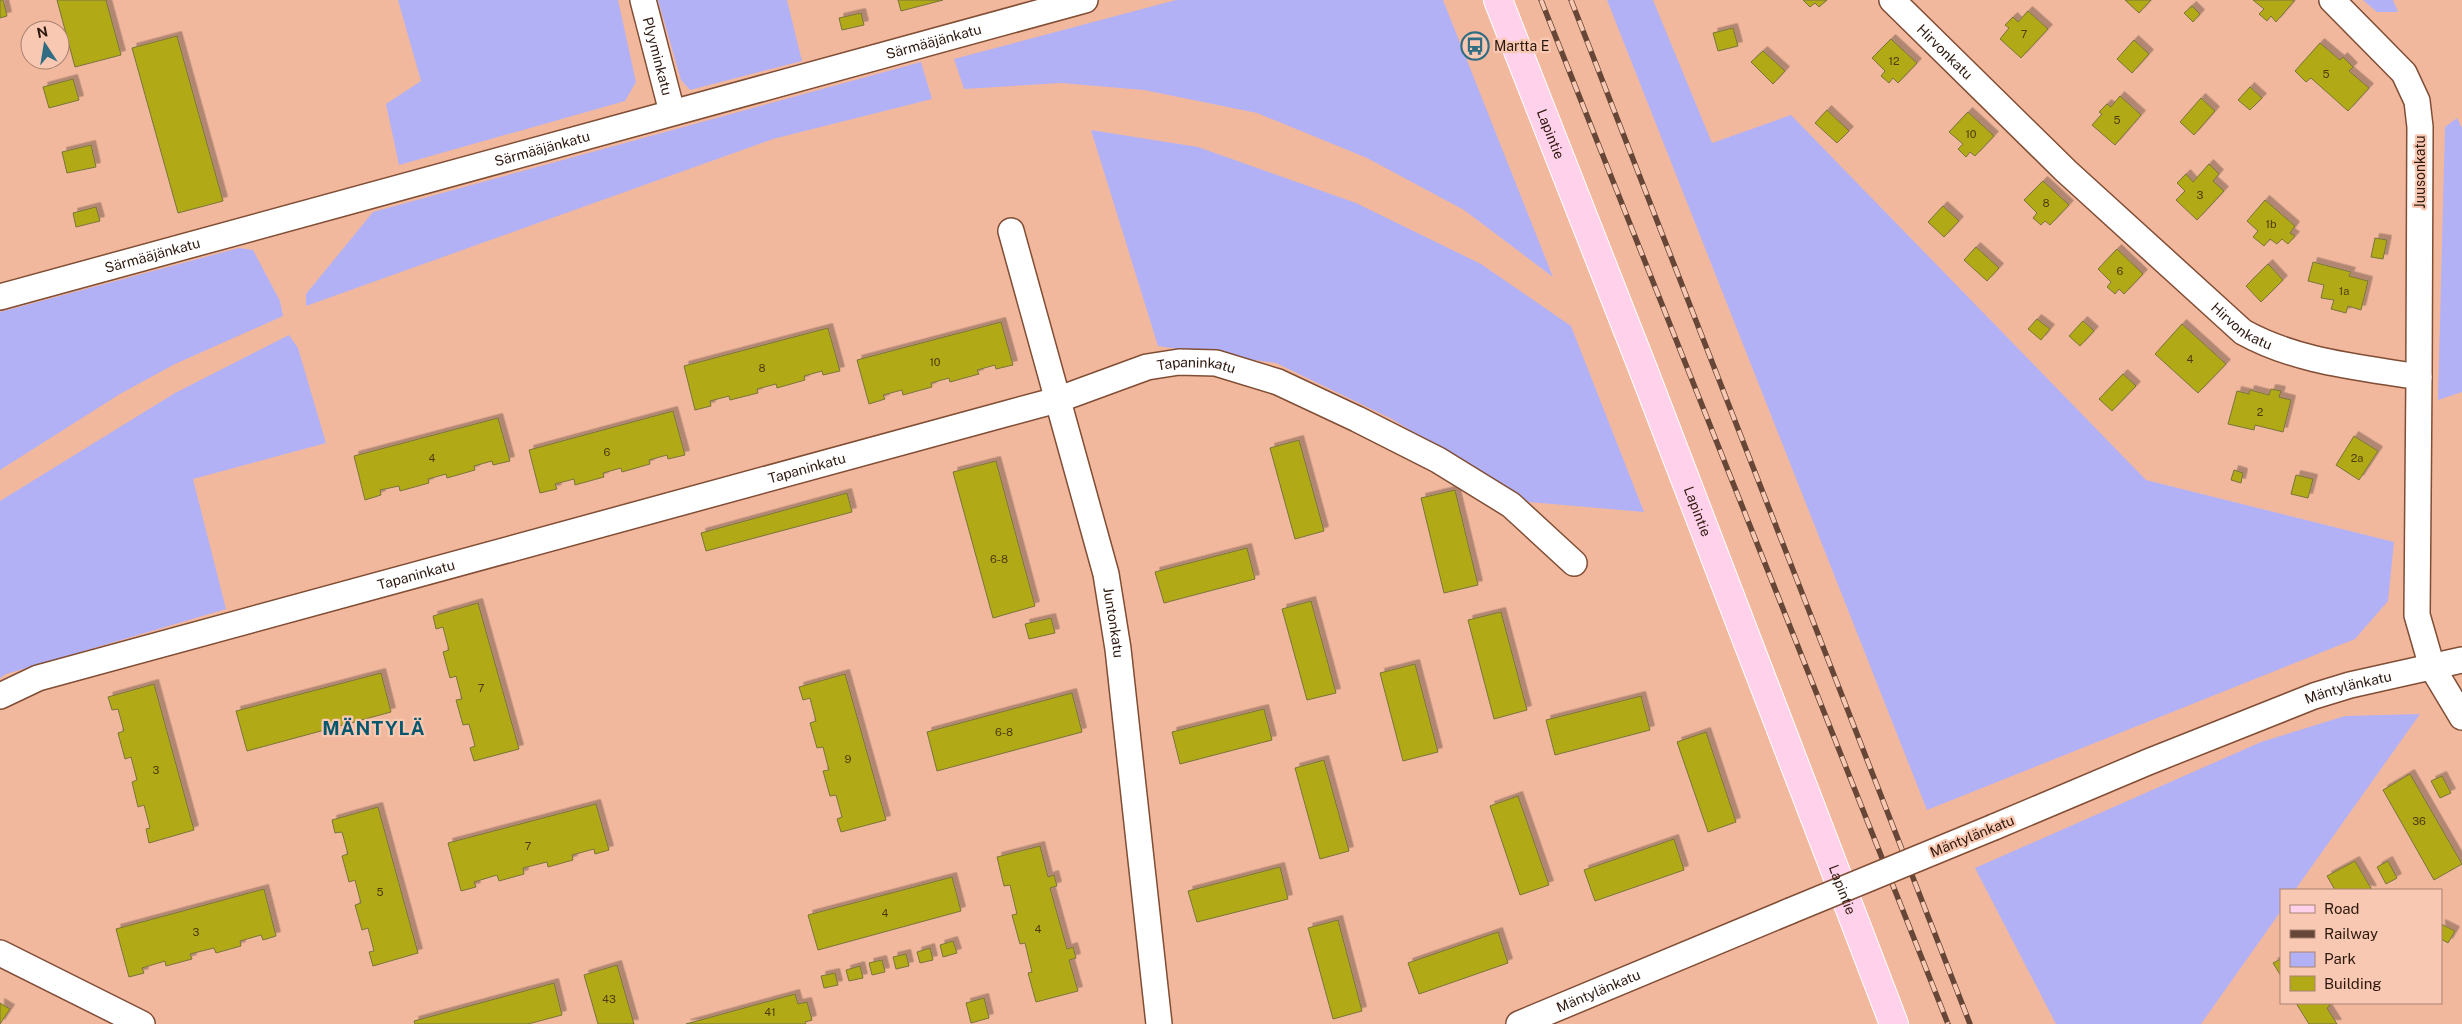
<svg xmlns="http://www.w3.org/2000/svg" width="2462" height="1024" font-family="'Public Sans',sans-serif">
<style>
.green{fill:#b3b1f6}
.building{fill:#b2a917;stroke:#78743c;filter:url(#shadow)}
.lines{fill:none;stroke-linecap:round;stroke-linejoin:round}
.minor-casing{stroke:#804d35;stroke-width:28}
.major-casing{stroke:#fff;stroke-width:30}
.minor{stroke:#fff;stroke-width:25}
.major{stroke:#ffd1ea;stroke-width:28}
.rail-casing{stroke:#654637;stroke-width:5.5}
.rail{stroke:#f8c8b2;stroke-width:4;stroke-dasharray:11;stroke-linecap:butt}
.minor-bridge-casing{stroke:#804d35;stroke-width:28;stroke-linecap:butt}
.minor-bridge{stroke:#fff;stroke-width:25}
.labels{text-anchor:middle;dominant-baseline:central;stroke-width:4.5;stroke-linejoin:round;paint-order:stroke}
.number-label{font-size:11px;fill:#4e3c10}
.street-label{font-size:14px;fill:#2d180e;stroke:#f8c8b2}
.poi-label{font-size:14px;fill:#2d180e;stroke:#f8c8b2;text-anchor:start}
.district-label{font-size:19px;font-weight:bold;letter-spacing:1px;fill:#02576f;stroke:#f8c8b2}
</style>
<defs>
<filter id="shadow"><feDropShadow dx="4.5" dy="-4.5" stdDeviation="0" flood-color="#0004"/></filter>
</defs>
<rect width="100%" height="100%" fill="#f2b89d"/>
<!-- green -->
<path class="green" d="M398,0H618L636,82L625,101L399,165L386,104L421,81Z
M658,0H787L802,61L690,90L681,80Z
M1176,0H1443L1553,277L1464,210L1367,158L1257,113L1144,90L1061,83L964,89L954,59Z
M1607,0H1653L1712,143L1791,115L2146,480L2394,542L2388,601L2355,639L1927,810Z
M2363,0H2393L2398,12H2377Z
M921,62L932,99L773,139L306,306V294L373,212Z
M2457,118L2462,128V392L2438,400L2445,127Z
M1091,130L1198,147L1356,203L1481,264L1571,326L1644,512L1529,502L1390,418L1276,363L1158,346Z
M239,248L253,250L280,301L283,316L175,364L120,394L0,470V312Z
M289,335L298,348L326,443L193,479L226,609L6,674L0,678V501L175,393Z
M2420,714L2295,890H2281V911L2201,1024H2056L1975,868L2261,742L2345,716Z"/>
<!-- building -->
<path class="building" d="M0,0H3L7,16L0,18Z
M57,0H106L121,55L75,67Z
M898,0H943L901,11Z
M1803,0H1827L1819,7L1815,3L1810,7Z
M2125,0H2151L2139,13Z
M2253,0H2293L2294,1L2276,22L2271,16L2267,21L2259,14L2264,9Z
M2192,6L2200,14L2193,22L2184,13Z
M2028,11L2048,29L2021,58L2000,39L2009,28L2005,25L2013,17L2018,22Z
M861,13L864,25L842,30L839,18Z
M1733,28L1738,46L1718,51L1713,33Z
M177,36L223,201L178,213L132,48Z
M1891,39L1917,63L1898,83L1893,78L1889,83L1881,76L1885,71L1872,58Z
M2134,40L2149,54L2132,73L2117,59Z
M2320,43L2340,60L2343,57L2353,67L2349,71L2369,88L2348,111L2311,78L2306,82L2295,71Z
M1763,51L1785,71L1773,84L1751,62Z
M73,79L79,100L49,108L43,87Z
M2250,87L2262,98L2250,110L2238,100Z
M2120,96L2141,115L2115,145L2092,125L2102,114L2099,112L2107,104L2111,107Z
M2201,98L2215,111L2194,135L2180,122Z
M1827,110L1849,131L1837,143L1815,123Z
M1968,112L1994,136L1975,156L1970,152L1966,157L1958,149L1963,144L1949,132Z
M91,145L96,167L67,173L62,152Z
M2209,164L2219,174L2213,181L2224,191L2197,220L2176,200L2185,191L2177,183L2186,174L2193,182Z
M2043,181L2069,205L2050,225L2045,221L2041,225L2033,218L2037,213L2024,200Z
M2265,200L2295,226L2290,233L2295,236L2288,244L2282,239L2277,244L2270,239L2264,246L2253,237L2258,231L2247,221Z
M1943,206L1959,221L1944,237L1928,222Z
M96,207L100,221L76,227L73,213Z
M2375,238L2387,240L2383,259L2371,257Z
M1976,247L1999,268L1987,281L1964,260Z
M2117,249L2143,274L2124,294L2119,289L2115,294L2107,287L2111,282L2098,269Z
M2313,262L2351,272L2349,276L2368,281L2361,310L2348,306L2346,313L2331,309L2334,300L2321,298L2324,285L2308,281Z
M2268,264L2283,280L2261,302L2246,286Z
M2037,319L2050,329L2041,340L2028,329Z
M2083,321L2094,331L2080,346L2069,336Z
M1001,322L1013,365L996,369L995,365L977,370L979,374L950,382L949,378L931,383L932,387L903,395L902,390L883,395L885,399L869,404L857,360Z
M2182,324L2226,364L2198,393L2155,354Z
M828,328L840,371L823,375L822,371L804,376L805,380L777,388L776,384L757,389L758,393L730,400L729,396L710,401L711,406L695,410L684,366Z
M2123,374L2136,386L2112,411L2099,399Z
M2271,389L2281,391L2279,397L2291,400L2283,432L2255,425L2254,430L2228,424L2237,391L2249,394L2250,390L2269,395Z
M673,411L685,455L668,459L667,455L649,460L650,464L622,472L621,468L603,473L604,477L575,485L574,479L555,484L557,489L540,493L529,450Z
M498,418L510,461L493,465L492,461L474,466L475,470L447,478L446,474L428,479L429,483L400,491L399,486L380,490L381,495L365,500L354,456Z
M2354,436L2378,451L2359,480L2336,465Z
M1299,440L1324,531L1295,539L1270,448Z
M996,461L1035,606L993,618L953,472Z
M2234,470L2243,473L2241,483L2231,480Z
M2296,475L2313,479L2308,498L2291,494Z
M1455,490L1478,585L1444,593L1421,498Z
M847,493L852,512L706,551L701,533Z
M1247,548L1255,579L1164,603L1155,572Z
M1311,601L1336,693L1307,700L1282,609Z
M478,603L519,749L474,761L470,748L475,746L469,724L463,725L456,700L462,699L456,676L450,678L443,652L449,650L443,627L436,629L433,616Z
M1501,612L1527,710L1494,719L1468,620Z
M1051,618L1055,633L1029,639L1025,624Z
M1415,664L1438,752L1403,761L1380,673Z
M381,673L391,712L247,751L236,711Z
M845,674L886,820L841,832L837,819L842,817L836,795L830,796L823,771L829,770L823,747L817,748L810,723L816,721L810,698L803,700L799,687Z
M154,684L194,830L149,843L146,829L150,828L144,805L138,807L132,782L137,780L131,757L125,759L118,733L124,731L118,709L112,710L108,697Z
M1072,693L1082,732L937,771L927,732Z
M1641,696L1650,730L1555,755L1546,720Z
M1264,709L1272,740L1180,764L1172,732Z
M1706,732L1736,822L1708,832L1677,742Z
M1324,760L1349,851L1320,859L1295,768Z
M2410,774L2462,864L2434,880L2383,790Z
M2442,776L2451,793L2440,798L2431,781Z
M1518,796L1549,885L1520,895L1490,806Z
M596,804L609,850L595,854L594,849L572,855L573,860L548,867L547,862L523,868L524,874L499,881L497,875L474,882L476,887L461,891L448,843Z
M378,807L418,953L373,966L369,952L374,951L368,928L362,930L355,905L361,903L355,880L349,882L342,856L348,854L342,832L335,833L332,820Z
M1674,839L1684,870L1595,901L1584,870Z
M1040,846L1048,877L1054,875L1057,886L1050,888L1067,949L1073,947L1076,958L1069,960L1078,991L1036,1002L1028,973L1032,972L1025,943L1020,944L1012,915L1017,914L1010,885L1004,886L997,857Z
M2355,861L2372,890H2335L2327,876Z
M2388,861L2397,878L2386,884L2377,867Z
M1280,867L1288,899L1197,922L1188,891Z
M952,877L961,911L818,950L808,915Z
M264,889L276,936L263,940L261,935L240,941L241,946L216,953L214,948L190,954L192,959L166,966L165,961L142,968L144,973L129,977L116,929Z
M1338,920L1362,1011L1333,1019L1308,928Z
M2441,924L2455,931L2448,943L2441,939Z
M1498,932L1508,963L1419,994L1408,963Z
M953,941L957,953L943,957L940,945Z
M930,948L933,960L920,963L917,952Z
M906,954L909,966L896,969L893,957Z
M2281,959V976L2273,963Z
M882,960L885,972L872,975L869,963Z
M617,965L634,1024H598L584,975Z
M860,966L863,978L849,981L846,970Z
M835,973L838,985L824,988L821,976Z
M554,983L562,1015L528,1024H415L414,1021Z
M795,994L798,1004L807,1002L812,1020L805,1022L806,1024H686Z
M984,998L989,1018L971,1023L966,1003Z
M0,1003L10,1009L0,1024Z
M2296,1003H2328L2330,1006L2327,1008L2337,1024H2309Z"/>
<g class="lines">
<!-- minor casing -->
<g class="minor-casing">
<g id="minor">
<path id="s1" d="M643,0L672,112"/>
<path id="s2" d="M1892,0L2066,171L2243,332C2297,362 2359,367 2419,377L2417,615L2432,667L2462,717"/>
<path d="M2332,0L2404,73L2417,101L2420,127L2419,377"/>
<path id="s3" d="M1011,231L1106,574L1118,649L1159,1024"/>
<path id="s4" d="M0,297L1085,0"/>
<path id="s5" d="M0,696L38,678L1005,414L1057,400L1147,367L1179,362L1216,363L1278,382L1357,419L1438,460L1511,505L1574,563"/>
<path id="s6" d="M1994,827L2148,762L2314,696L2350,685L2462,660"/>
<path d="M0,953L142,1024"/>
<path id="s7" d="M1519,1024L1790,911"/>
</g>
</g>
<!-- major casing -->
<g class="major-casing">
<g id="major">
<path id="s8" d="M1498,0L1643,369L1894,1024"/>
</g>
</g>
<!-- minor -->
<use href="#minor" class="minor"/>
<!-- major -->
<use href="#major" class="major"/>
<!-- rail casing -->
<g class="rail-casing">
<path id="rail" d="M1541,0L1948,1024
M1571,0L1970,1024"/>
</g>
<!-- rail -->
<use href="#rail" class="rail"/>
<!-- minor-bridge casing -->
<g class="minor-bridge-casing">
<path id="minor-bridge" d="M1790,911L1994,827"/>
</g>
<!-- minor-bridge -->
<use href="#minor-bridge" class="minor-bridge"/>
</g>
<!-- icons -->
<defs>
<g id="bus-ring" transform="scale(1.4375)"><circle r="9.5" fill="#f8c8b2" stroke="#306d83" stroke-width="1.5"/><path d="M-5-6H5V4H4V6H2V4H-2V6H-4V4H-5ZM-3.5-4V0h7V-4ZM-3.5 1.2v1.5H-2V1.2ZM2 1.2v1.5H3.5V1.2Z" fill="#306d83"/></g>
</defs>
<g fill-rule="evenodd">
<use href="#bus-ring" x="1475" y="46"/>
</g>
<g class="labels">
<!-- number labels -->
<g class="number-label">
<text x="2024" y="34">7</text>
<text x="1894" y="61">12</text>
<text x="2326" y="74">5</text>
<text x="2117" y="120">5</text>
<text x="1971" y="134">10</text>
<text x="2200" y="195">3</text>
<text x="2046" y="203">8</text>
<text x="2271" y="224">1b</text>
<text x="2120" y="271">6</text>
<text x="2344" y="291">1a</text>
<text x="2190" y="359">4</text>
<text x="935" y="362">10</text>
<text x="762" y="368">8</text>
<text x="2260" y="412">2</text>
<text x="607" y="452">6</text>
<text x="432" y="458">4</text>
<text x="2357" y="458">2a</text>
<text x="999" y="559">6-8</text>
<text x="481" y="688">7</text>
<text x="1004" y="732">6-8</text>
<text x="848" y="759">9</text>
<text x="156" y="770">3</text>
<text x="2419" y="821">36</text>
<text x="528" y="846">7</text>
<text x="380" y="892">5</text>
<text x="885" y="913">4</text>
<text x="1038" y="929">4</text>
<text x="196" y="932">3</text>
<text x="609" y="999">43</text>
<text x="770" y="1012">41</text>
</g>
<!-- street labels -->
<g class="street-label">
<text stroke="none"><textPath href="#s4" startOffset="968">Särmääjänkatu</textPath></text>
<text stroke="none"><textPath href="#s2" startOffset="74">Hirvonkatu</textPath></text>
<text stroke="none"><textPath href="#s1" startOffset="58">Plyyminkatu</textPath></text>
<text stroke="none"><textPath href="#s8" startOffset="144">Lapintie</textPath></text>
<text stroke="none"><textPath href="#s4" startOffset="562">Särmääjänkatu</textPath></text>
<text transform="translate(2420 172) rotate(-90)">Juusonkatu</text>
<text stroke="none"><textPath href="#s4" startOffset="158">Särmääjänkatu</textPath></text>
<text stroke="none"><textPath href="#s2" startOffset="479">Hirvonkatu</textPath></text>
<text stroke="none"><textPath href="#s5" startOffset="1244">Tapaninkatu</textPath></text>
<text stroke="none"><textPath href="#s5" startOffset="839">Tapaninkatu</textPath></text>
<text stroke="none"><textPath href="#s8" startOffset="549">Lapintie</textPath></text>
<text stroke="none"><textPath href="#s5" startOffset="434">Tapaninkatu</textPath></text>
<text stroke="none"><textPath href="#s3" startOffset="405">Juntonkatu</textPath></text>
<text stroke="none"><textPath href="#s6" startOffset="381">Mäntylänkatu</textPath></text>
<text transform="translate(1972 836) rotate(-22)">Mäntylänkatu</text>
<text stroke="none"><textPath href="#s8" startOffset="954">Lapintie</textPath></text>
<text stroke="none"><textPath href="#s7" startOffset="86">Mäntylänkatu</textPath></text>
</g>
<!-- poi labels -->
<g class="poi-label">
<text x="1494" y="46">Martta E</text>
</g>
<!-- district labels -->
<g class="district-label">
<text x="374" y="728">MÄNTYLÄ</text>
</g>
</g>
<!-- legend -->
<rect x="2280" y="889" width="162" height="115" fill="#f8c8b2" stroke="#a78270"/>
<rect x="2290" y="905" width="25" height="8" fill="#ffd1ea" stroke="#a78270"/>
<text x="2324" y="914" font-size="15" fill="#2d180e">Road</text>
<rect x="2290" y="930" width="25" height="8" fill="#654637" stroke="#a78270"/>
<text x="2324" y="939" font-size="15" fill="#2d180e">Railway</text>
<rect x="2290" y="952" width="25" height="15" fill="#b3b1f6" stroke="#a78270"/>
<text x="2324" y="964" font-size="15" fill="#2d180e">Park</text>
<rect x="2290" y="976" width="25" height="15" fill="#b2a917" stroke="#a78270"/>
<text x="2324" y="989" font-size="15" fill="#2d180e">Building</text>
<!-- north arrow -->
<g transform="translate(45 45) rotate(348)"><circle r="24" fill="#f8c8b2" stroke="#a78270"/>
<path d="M0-4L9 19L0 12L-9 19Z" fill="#306d83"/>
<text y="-8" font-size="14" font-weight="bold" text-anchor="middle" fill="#2d180e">N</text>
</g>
</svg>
